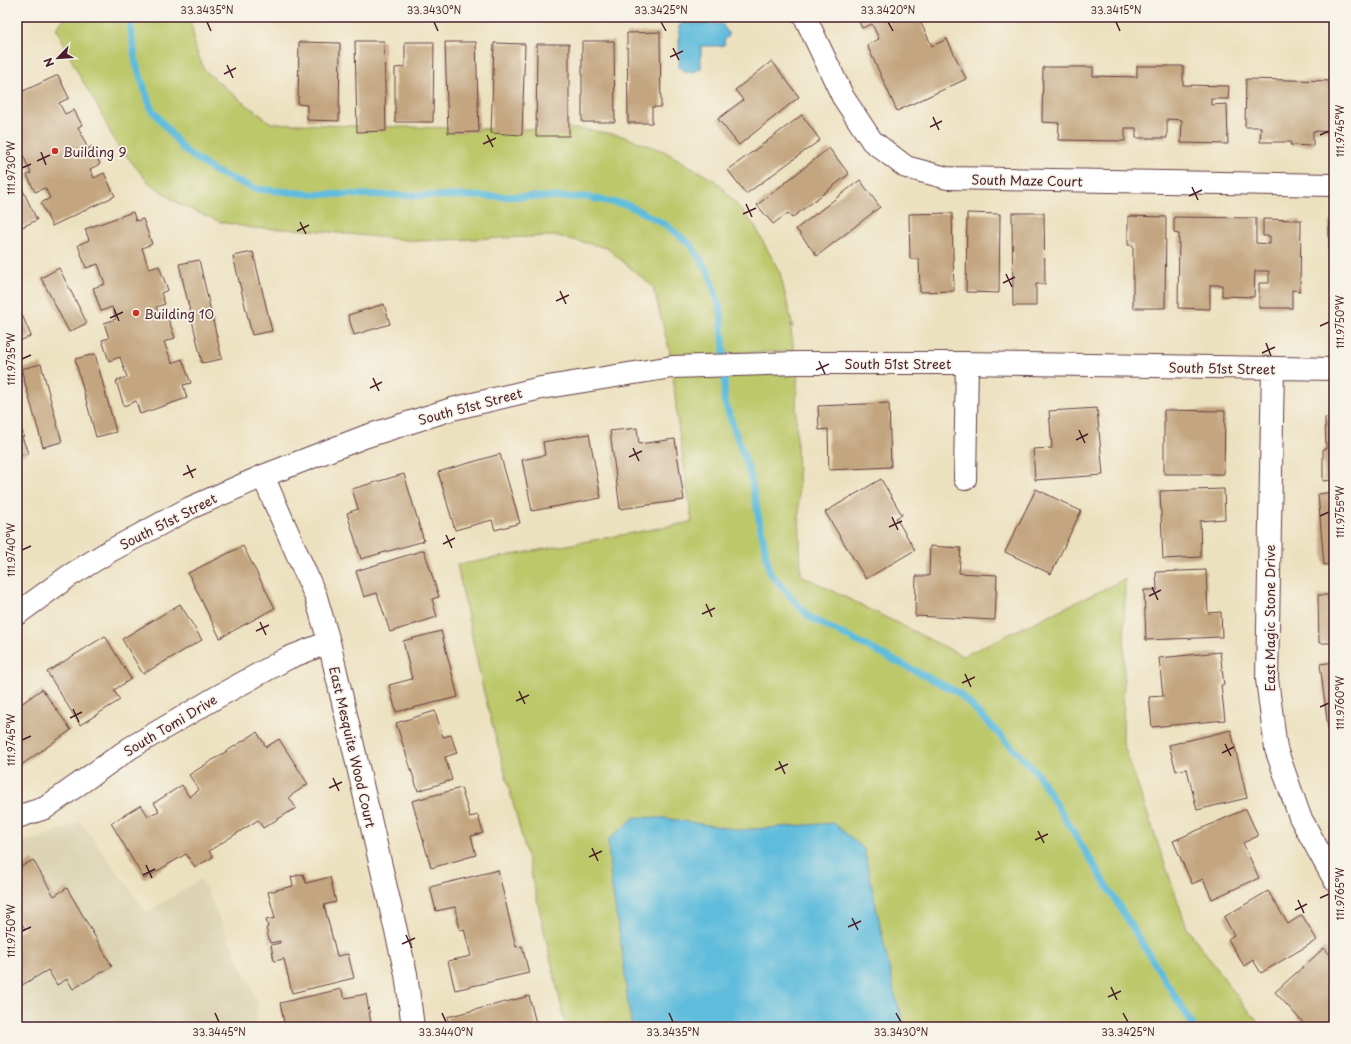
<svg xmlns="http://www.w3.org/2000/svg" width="1351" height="1044" font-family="'Playpen Sans',sans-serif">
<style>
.built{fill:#dcd4b4}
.green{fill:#bcc86a;stroke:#83744a}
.water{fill:#5ebcdc;stroke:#546e84}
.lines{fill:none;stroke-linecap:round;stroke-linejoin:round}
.stream{stroke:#5ebcdc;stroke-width:7}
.building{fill:#c3a57f}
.minor-casing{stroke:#623c41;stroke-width:24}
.minor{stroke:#fff;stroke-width:22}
.ticks{fill:none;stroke:#4a1f2b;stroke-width:1.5}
.poi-dot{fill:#c8321e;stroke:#f7f3e8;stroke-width:1.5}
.labels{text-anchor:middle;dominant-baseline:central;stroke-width:3.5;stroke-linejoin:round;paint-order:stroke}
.poi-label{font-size:13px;fill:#4a1f2b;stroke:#f7f3e8;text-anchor:start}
.street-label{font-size:13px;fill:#4a1f2b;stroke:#f7f3e8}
.neatline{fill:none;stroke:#4a1f2b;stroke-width:1.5}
.ticks-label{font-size:10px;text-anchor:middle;fill:#4a1f2b}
</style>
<rect width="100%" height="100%" fill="#f7f3e8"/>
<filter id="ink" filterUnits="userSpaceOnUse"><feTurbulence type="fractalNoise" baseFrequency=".025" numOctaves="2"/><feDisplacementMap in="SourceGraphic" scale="8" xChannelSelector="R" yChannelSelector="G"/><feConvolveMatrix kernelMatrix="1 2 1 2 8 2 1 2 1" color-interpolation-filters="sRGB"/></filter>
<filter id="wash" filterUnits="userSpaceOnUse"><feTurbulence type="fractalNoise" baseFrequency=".012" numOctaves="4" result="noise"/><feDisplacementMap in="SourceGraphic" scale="16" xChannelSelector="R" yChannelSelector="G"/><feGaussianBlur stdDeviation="0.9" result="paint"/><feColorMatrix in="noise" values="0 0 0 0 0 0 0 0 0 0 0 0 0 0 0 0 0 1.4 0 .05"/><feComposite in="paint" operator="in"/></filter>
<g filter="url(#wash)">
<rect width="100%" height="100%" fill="#ece1bf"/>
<!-- built -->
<path class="built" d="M80,822L147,912L201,879L258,1003L256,1027H17V843L40,838Z"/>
<!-- green -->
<path class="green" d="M66,17H187L192,26L196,50L205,71L243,102L271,123L355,126L505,129H582L619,135L664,151L717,182L755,226L780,273L793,328L790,324L794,351L721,354L672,360L653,287L607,248L557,236L416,241L310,230L252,228L221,222L180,205L147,181L115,142L98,107L79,75L56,28Z
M798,363L796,409L801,575L963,656L1125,579L1123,743L1187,928L1243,1004L1263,1027H566L528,860L483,689L457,565L692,522L677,417L672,367Z"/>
<!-- water -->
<path class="water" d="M682,23L722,24C724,27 728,32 729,36L724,40L725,44L722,46H701V68C693,74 686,74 679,67V26Z
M635,817L665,818L739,830L834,823L864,849L894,991L905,1027H632L628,1005L622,950L611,883L608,840Z"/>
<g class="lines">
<!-- stream -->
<path class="stream" d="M130,17L131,30L136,64L151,108L184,150L214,171L256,189L311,194L548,197H586L628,205L666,225L691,245L709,273L721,312L725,366L724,400L750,474L770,573L809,617L959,693L1037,773L1194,1027"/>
</g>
<g id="blocks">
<!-- building -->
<path class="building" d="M857,17H918L932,46L947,39L966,79L897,111L867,45L879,39L872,24L862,28Z
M660,32L661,107H652V123H628L627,33Z
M355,41H384L386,131L357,132Z
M582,41H614L615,122H582Z
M299,42L340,43L339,121L307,120V105L298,104Z
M405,42H434L433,122H395V68L405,67Z
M445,42H476L479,132L448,133Z
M494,43L525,44L522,135L491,133Z
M537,44H569V136H536Z
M772,61L799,97L739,145L718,119L743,100L735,90Z
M1137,66H1183V85L1229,86L1228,99H1211V105L1227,104L1228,144L1181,143L1182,120L1167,119V138H1136V128H1125V141L1058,140L1059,123L1042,122L1043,67H1093V76L1137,77Z
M58,75L69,98L59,103L65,114L74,110L82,125L78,127L88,149L92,146L100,164L90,169L94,178L104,173L115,196L52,226L41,203L50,198L45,188L35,192L27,175L31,173L22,153L18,154L17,153V135L20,133L17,127V94Z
M1246,79L1334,81V132L1313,131V146L1290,145L1291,142H1260L1261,127H1245Z
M802,115L820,140L746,194L728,170Z
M829,148L849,174L792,218L788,213L773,224L757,205Z
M17,178L37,220L18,229L17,226Z
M860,180L880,207L817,256L796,229Z
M133,212L136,221L143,219L152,244L142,248L149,269L159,266L168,290L161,293L165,304L156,307L160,317L167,315L175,338L164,342L172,363L182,359L191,383L183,385L187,398L140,414L136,401L124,406L116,381L127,377L120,357L109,361L102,340L109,338L104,323L116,319L112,307L101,311L93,288L105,284L98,264L86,268L78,245L89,240L85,229Z
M952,213L954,291L920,292L919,259H910L909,214Z
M967,213L1000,214L999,293L966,292Z
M1012,213H1044L1045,284H1036V306H1013Z
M1128,216L1166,217L1165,308H1133V245H1128Z
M1174,217L1256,218V243L1270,244V236H1263V219L1301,220L1300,291L1292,290V308H1259V283H1269V271H1255L1254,297L1222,296V285H1210V309L1178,308L1179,234L1174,233Z
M1329,221H1334V267H1329Z
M253,252L272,331L252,335L233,256Z
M199,260L222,359L202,363L179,264Z
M59,268L87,323L69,332L41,278Z
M17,303L31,336L17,342Z
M384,304L390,324L354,335L348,315Z
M95,354L116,432L96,437L75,359Z
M41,364L62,442L43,447L21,369Z
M889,403L891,467L829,470L828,429L819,430L818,406Z
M1097,408L1103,475L1035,480L1033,449L1052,448L1049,411Z
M1164,410L1225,411L1224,474H1164Z
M1325,418H1334V480L1323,481V449H1326Z
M21,428L24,436L22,437L28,453L17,457V430Z
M637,428L639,444L675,439L684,500L620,509L610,431Z
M589,434L601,498L532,511L522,460L545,455L543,442Z
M500,454L520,523L495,530L492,520L455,530L438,472Z
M404,474L424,541L361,559L347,513L358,509L352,489Z
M881,479L902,515L896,518L915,550L866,579L825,512Z
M1036,489L1081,511L1051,574L1005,552Z
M1224,489L1225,519L1200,521L1201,557L1163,559L1160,491Z
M1334,492V564L1324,565L1318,494Z
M243,546L275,608L220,638L188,573Z
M930,546L961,548L959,573L997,575L995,620L915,616L916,576H929Z
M424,550L439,597L432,599L437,617L390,632L377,593L364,597L356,571Z
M1206,570L1208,613L1221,612L1222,637L1146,640L1144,590H1157L1156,572Z
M1331,572H1334V643H1319L1318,595H1331Z
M180,604L202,640L143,674L122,639Z
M441,631L458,697L396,712L389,685L412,679L403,641Z
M105,636L131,679L114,690L120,700L80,725L47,672Z
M1220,652L1224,685H1221L1225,720L1152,727L1149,697L1163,696L1159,658Z
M1334,662V727L1328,728L1320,664Z
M42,689L71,730L17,768V707Z
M435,711L443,737L451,735L457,753L445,757L452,780L418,791L396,723Z
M1231,730L1247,798L1197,810L1187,769L1176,771L1169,745Z
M257,732L266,747L279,739L308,784L289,797L296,808L263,828L258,820L209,851L213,857L195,867L186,854L144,879L111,823L141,805L148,816L159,811L154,803L182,785L189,797L199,790L189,775Z
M461,788L470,817L478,815L483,833L471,836L476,855L431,868L412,801Z
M1246,809L1258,836L1243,843L1259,878L1212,899L1203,879L1192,884L1173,841Z
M33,860L54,896L67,888L112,966L73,989L67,979L57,985L48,970L17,988V934L25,929L17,915V869Z
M498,870L516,947L522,946L529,973L455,990L448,961L471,956L464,929L460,930L455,907L436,911L430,887Z
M303,874L306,883L330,877L336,902L324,905L331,932L337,956L348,954L354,978L292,993L284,959L274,961L271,945L280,943V941L270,943L266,928L268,927L266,920L275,918L268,892L293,886L291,877Z
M1268,891L1288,924L1302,915L1317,940L1261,973L1253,960L1244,966L1228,939L1234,935L1224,917Z
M1324,948L1334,959V976L1333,978L1334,979V1027H1307L1275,992Z
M341,989L345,998L366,994L371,1023L353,1027H285L280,1003Z
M529,996L537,1027H450L447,1017Z"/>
</g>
</g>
<g filter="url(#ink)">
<use href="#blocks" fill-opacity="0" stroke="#623c41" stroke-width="1"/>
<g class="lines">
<!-- minor casing -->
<g class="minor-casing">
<path id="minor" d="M805,17L843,97L872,141L906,167L947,178L1334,185
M1273,368L1267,679L1276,749L1300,817L1334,879
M263,476L316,597L329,642L406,974L413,1027
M965,479L967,363
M17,614L69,576L110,551L190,508L263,476L364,437L452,409L541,388L672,367L798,363H967L1334,369
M17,817L45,808L130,748L217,697L288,658L329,642"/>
</g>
<!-- minor -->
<use href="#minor" class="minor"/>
</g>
</g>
<!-- ticks -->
<path class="ticks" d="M207,22L211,31M434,22L438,31M661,22L666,31M888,22L893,31M1116,22L1120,31M673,48L679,60M670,57L683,51M227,65L233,78M224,74L236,68M933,117L939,130M930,127L942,121M487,135L493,147M1320,135L1329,131M483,144L496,138M41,152L46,165M37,161L50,155M22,168L31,164M1192,187L1198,200M1189,196L1202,190M746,204L752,217M743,214L756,208M300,222L306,234M297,231L309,225M1006,274L1012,287M1003,283L1015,277M560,291L566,304M556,301L569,295M114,309L119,321M110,318L123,312M1320,326L1329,322M1266,343L1271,356M1262,353L1275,347M22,359L31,355M819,361L825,374M816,370L829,364M373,378L379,391M370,388L382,382M1079,430L1085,443M1076,440L1088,434M633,448L639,461M629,457L642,451M187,465L193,478M183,475L196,469M1320,516L1329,512M892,517L898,530M889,527L902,521M446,535L452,548M443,544L455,538M22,550L31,546M1152,587L1158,600M1149,596L1161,590M706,604L712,617M702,614L715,608M260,622L266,635M256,631L269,625M965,674L971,687M962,683L975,677M519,691L525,704M516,701L529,695M1320,707L1329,703M73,709L79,722M70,718L82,712M22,740L31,736M1225,744L1231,756M1222,753L1234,747M779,761L785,774M775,770L788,764M333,778L339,791M329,788L342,782M1038,831L1044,843M1035,840L1048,834M592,848L598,861M589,857L602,851M146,865L152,878M143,875L155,869M1320,898L1329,894M1298,900L1304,913M1295,910L1307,904M852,918L858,930M848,927L861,921M22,931L31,927M406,935L412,948M402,944L415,938M1111,987L1117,1000M1108,997L1121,991M215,1013L219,1022M442,1013L446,1022M669,1013L673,1022M896,1013L901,1022M1123,1013L1128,1022"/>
<!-- markers -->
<g class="poi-dot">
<circle cx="55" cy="151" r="4"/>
<circle cx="136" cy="313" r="4"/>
</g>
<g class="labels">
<!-- poi labels -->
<g class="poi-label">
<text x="63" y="151">Building 9</text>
<text x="144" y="313">Building 10</text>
</g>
<!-- street labels -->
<g class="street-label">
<text transform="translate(1027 180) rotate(1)">South Maze Court</text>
<text x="898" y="363">South 51st Street</text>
<text transform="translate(1222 368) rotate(1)">South 51st Street</text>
<text transform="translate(470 406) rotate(-15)">South 51st Street</text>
<text transform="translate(168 521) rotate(-27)">South 51st Street</text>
<text transform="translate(1269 618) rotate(-90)">East Magic Stone Drive</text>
<text transform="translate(170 725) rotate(-31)">South Tomi Drive</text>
<text transform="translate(353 747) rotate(77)">East Mesquite Wood Court</text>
</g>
</g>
<!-- margin -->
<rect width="1351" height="1044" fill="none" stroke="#f7f3e8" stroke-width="44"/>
<!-- north arrow -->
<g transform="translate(58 58) rotate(245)" stroke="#f7f3e8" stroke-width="3" paint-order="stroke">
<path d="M0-3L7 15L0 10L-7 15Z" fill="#4a1f2b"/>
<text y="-6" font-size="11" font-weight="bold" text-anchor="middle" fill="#4a1f2b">N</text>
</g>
<rect x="22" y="22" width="1307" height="1000" class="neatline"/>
<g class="ticks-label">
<text x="207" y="14">33.3435°N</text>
<text x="434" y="14">33.3430°N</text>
<text x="661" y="14">33.3425°N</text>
<text x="888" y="14">33.3420°N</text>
<text x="1116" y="14">33.3415°N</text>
<text transform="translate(1340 131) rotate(-90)" y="4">111.9745°W</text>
<text transform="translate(11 168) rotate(-90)" y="4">111.9730°W</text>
<text transform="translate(1340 322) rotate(-90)" y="4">111.9750°W</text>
<text transform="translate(11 359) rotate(-90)" y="4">111.9735°W</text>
<text transform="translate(1340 512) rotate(-90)" y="4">111.9755°W</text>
<text transform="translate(11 550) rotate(-90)" y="4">111.9740°W</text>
<text transform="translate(1340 703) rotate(-90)" y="4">111.9760°W</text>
<text transform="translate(11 740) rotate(-90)" y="4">111.9745°W</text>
<text transform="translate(1340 894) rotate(-90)" y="4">111.9765°W</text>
<text transform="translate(11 931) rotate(-90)" y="4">111.9750°W</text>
<text x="219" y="1036">33.3445°N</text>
<text x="446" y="1036">33.3440°N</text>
<text x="673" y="1036">33.3435°N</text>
<text x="901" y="1036">33.3430°N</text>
<text x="1128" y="1036">33.3425°N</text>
</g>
</svg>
